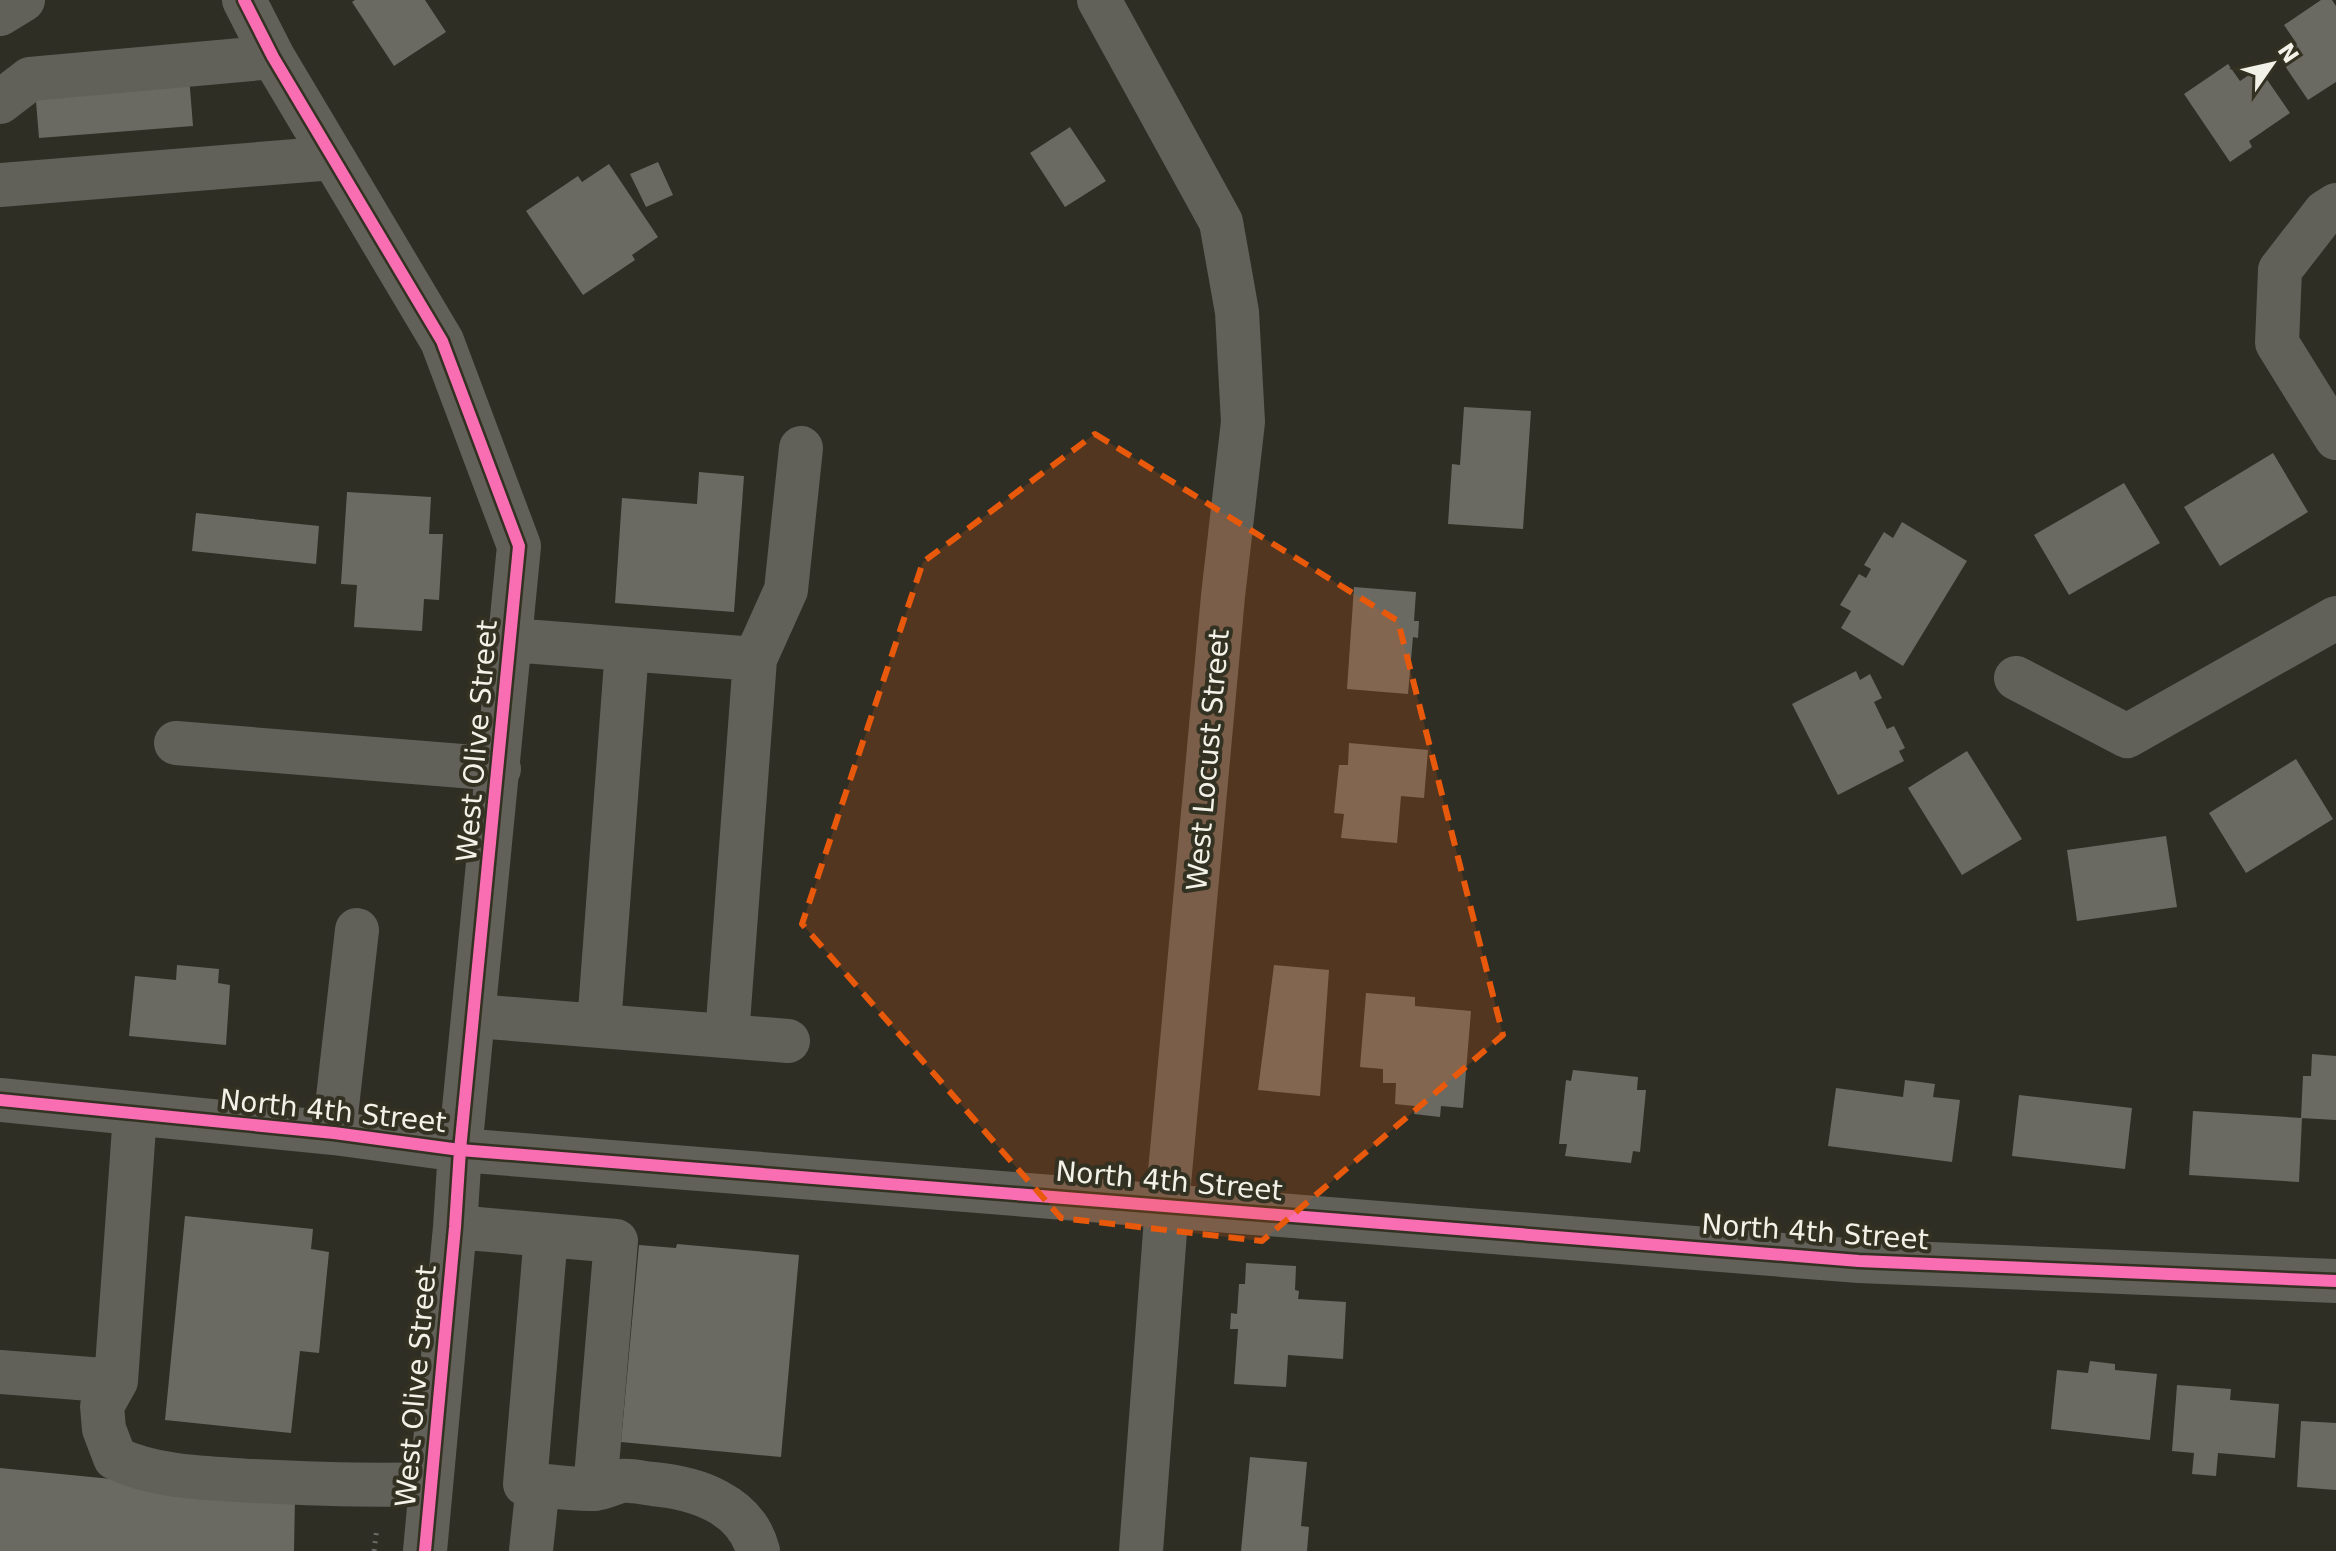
<svg xmlns="http://www.w3.org/2000/svg" width="2336" height="1551" font-family="'DejaVu Sans',sans-serif">
<style>
.building{fill:#6a6a62}
.lines{fill:none;stroke-linecap:round;stroke-linejoin:round}
.path{stroke:#6b6a65;stroke-width:5;stroke-dasharray:2 6;stroke-linecap:butt}
.minor{stroke:#616059;stroke-width:44}
.cycleway-casing{stroke:#333121;stroke-width:17}
.cycleway{stroke:#f96db3;stroke-width:12}
.marked{fill:#e8590c;fill-opacity:0.2;stroke:#e8590c;stroke-width:6;stroke-dasharray:16 10;stroke-linejoin:round}
.labels{text-anchor:middle;dominant-baseline:central;stroke-width:8;stroke-linejoin:round;paint-order:stroke}
.street-label{font-size:28px;fill:#f3f2e8;stroke:#333121}
</style>
<rect width="100%" height="100%" fill="#2f2e25"/>
<!-- building -->
<path class="building" d="M355,0H425L446,32L394,66L352,2Z
M2321,0H2332L2336,6V82L2308,100L2279,57L2297,44L2284,25Z
M2228,64L2240,81L2259,68L2290,113L2249,141L2252,147L2230,162L2184,94Z
M189,76L193,126L39,138L35,89Z
M1070,127L1106,181L1065,207L1030,153Z
M658,162L673,195L646,207L630,174Z
M609,164L658,237L632,255L635,260L583,295L526,211L578,176L582,182Z
M1464,407L1531,411L1523,529L1448,524L1452,464L1460,465Z
M2273,453L2308,512L2220,566L2184,507Z
M699,472L744,476L734,612L615,603L622,498L697,504Z
M2124,483L2160,543L2069,595L2034,535Z
M347,492L431,497L429,534H443L439,600L424,599L422,631L354,627L357,585L341,584Z
M196,513L319,526L316,564L192,551Z
M1902,522L1967,561L1903,666L1841,628L1851,611L1840,605L1859,574L1866,578L1871,569L1864,565L1884,532L1893,538Z
M1354,587L1416,592L1414,621H1419L1418,638L1413,637L1408,694L1347,689Z
M1856,671L1860,680L1870,674L1882,698L1874,702L1887,729L1894,726L1905,748L1899,751L1904,761L1838,795L1792,704Z
M1349,743L1428,750L1424,798L1401,796L1397,843L1341,838L1344,814L1334,813L1339,765H1348Z
M1967,751L2022,839L1962,875L1908,788Z
M2296,759L2333,819L2246,873L2209,813Z
M2166,836L2177,907L2077,921L2067,850Z
M177,965L219,969L218,983L230,985L226,1045L129,1036L135,976L176,980Z
M1274,965L1329,970L1320,1096L1258,1090Z
M1366,993L1415,997V1006L1471,1011L1463,1108L1441,1106L1440,1117L1414,1114L1415,1106L1395,1104L1396,1083H1383V1069L1360,1067Z
M2312,1054L2336,1056V1120L2301,1118L2303,1076H2311Z
M1573,1070L1638,1077L1637,1090H1646L1640,1152L1633,1151L1631,1163L1565,1156L1567,1144H1559L1566,1080L1571,1081Z
M1905,1080L1935,1084L1933,1097L1960,1100L1952,1162L1828,1146L1836,1088L1903,1097Z
M2019,1095L2132,1108L2125,1169L2012,1156Z
M2193,1111L2302,1118L2299,1182L2189,1175Z
M185,1216L313,1229L311,1249L329,1252L319,1353L300,1351L291,1433L165,1420Z
M677,1244L799,1255L781,1457L621,1442L639,1245L676,1248Z
M1246,1263L1296,1266L1295,1290L1299,1291L1298,1299L1346,1302L1343,1359L1288,1355L1286,1387L1234,1384L1238,1329H1230L1231,1313L1237,1314L1239,1284H1245Z
M2090,1361L2115,1364V1370L2157,1374L2150,1440L2051,1429L2057,1370L2088,1373Z
M2177,1385L2231,1389L2230,1400L2279,1404L2275,1458L2218,1453L2216,1476L2192,1474L2194,1453L2172,1451Z
M2301,1421L2336,1423V1490L2297,1487Z
M1250,1457L1307,1462L1301,1526L1309,1527L1307,1551H1241Z
M0,1468L295,1497L294,1551H0Z"/>
<g class="lines">
<!-- path -->
<path class="path" d="M374,1551L377,1528"/>
<!-- minor -->
<path class="minor" d="M244,0L273,57L442,341L519,546L460,1150L455,1227L425,1551
M1099,0L1221,222L1237,312L1243,422L1223,596L1167,1205L1141,1551
M0,14L23,0
M0,102L30,79L273,57
M0,185L333,158
M2336,205L2325,212L2280,270L2277,343L2336,438
M511,640L755,659L727,1036
M755,659L786,590L801,448
M2016,678L2127,736L2336,618
M176,743L499,769
M475,1016L788,1041
M599,1025L627,649
M0,1100L334,1133L460,1150L1859,1261L2336,1281
M334,1133L357,930
M455,1227L616,1241L595,1489
M546,1235L525,1484C548,1485 571,1490 593,1489C603,1489 612,1483 622,1481C632,1480 643,1483 653,1484C696,1488 746,1504 758,1551
M0,1372L116,1381L135,1114
M116,1381L102,1406L104,1429L115,1458C157,1478 207,1478 253,1481C313,1484 371,1486 431,1484
M531,1551L538,1484"/>
<!-- cycleway casing -->
<g class="cycleway-casing">
<path id="cycleway" d="M244,0L273,57L442,341L519,546L460,1150L455,1227L425,1551
M0,1100L334,1133L460,1150L1859,1261L2336,1281"/>
</g>
<!-- cycleway -->
<use href="#cycleway" class="cycleway"/>
</g>
<!-- marked area -->
<path class="marked" d="M1095,434L1398,621L1503,1035L1262,1241L1061,1218L802,924L923,562Z"/>
<g class="labels">
<!-- street labels -->
<g class="street-label">
<text transform="translate(477 741) rotate(-85)">West Olive Street</text>
<text transform="translate(1208 760) rotate(-85)">West Locust Street</text>
<text transform="translate(333 1111) rotate(6)">North 4th Street</text>
<text transform="translate(1169 1181) rotate(5)">North 4th Street</text>
<text transform="translate(1815 1232) rotate(4)">North 4th Street</text>
<text transform="translate(416 1386) rotate(-85)">West Olive Street</text>
</g>
</g>
<!-- north arrow -->
<g transform="translate(2272 64) rotate(56)" stroke="#333121" stroke-width="6" paint-order="stroke">
<path d="M0-6L14 30L0 20L-14 30Z" fill="#f3f2e8"/>
<text y="-12" font-size="22" font-weight="bold" text-anchor="middle" fill="#f3f2e8">N</text>
</g>
</svg>
